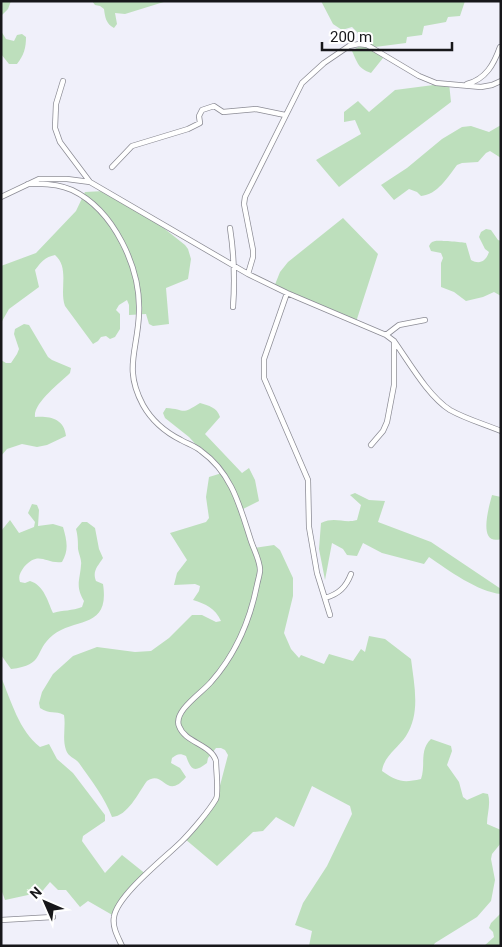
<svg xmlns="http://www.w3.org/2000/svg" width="502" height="947" font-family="Roboto,sans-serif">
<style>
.green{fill:#bddfbc}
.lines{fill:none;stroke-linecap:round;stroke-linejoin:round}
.minor-casing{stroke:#8c8c95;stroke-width:6}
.minor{stroke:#fff;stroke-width:4.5}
</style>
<rect width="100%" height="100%" fill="#f0f0fa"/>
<!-- green -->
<path class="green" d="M1,1H11L8,9L1,16Z
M92,1H167L125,14L115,13L117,24L114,28C106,24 105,17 104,9L100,6L95,5Z
M321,1H465L460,16L448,17L446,22L424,26L422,35L407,37L406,43L375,47L383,58L371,73C358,68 358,64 352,51L360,46L364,39L352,27L342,30L333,24Z
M1,31L6,39L14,41L17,35L22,34L26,37C26,48 24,55 17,64H9L1,54Z
M449,83L451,102L339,187L316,160L361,134L355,120L344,122V112L358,101L369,112L395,90Z
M501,125V158L490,151L486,153L478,162L462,163L457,165C448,177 437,195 421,196L417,192L409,189L394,200L381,185L407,168L442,139L462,127L471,126L489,132Z
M104,191L151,218L185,245L188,249L191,259L188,279L166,288L169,324L153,326L149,324L146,314L129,315V305L127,300L119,305L116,310L120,314V329L115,337L110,339L106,336L101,337L98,341L93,344L65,306C59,290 70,268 55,255C45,257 41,262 35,270L39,287L9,309L1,323V266L36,253L76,211L85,192Z
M343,218L378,254L356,322L274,287L280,272L288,262Z
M486,229L491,230L498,240L501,241V296L494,292L483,297L466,301L454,292L441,287V263L443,258L441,253L431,251L429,246C431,243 431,242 435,241C437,240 463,242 466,243L471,260C480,265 486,261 489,252L485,249L479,237L481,232Z
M24,324L29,325L48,357L52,360L71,368L70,373C60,383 33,403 35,417C49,416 64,418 66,436L47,445L37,447L22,444L7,449L1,456V360L6,363H11L17,354L19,349L14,334L15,329Z
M200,403C209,406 217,407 220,417L205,434L242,473L249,468L255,480L259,501L241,510L254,548L274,545L280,550L293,578V596L284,633L291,649L299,658L301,655L324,664L329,654L353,661L361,649L365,652L369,636L385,639L411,659C414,684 421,713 406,736C398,748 384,756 382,771C398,782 403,783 421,779C426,765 419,750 431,739L451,746L452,751L447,765L459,782L463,797L467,800L483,793L488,794C491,804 487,814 487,824L501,830V843L492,854L491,859L495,880L491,901L477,917L435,943L433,946H309L312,931L295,925L303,903L327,866L352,814L350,806L312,786L294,827L276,817L263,831L253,832L217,866L185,839L217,797L228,755L225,750L221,748H216L208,758L207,763C194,773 191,770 186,756C180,753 177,754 172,758L171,763L180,768L186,777C166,801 164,769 147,781C138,793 128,816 112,817C105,798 91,780 79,763C75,758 68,757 66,750C62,738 66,727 64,715C55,710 50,715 40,708L39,703L42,692L53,674L73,656L97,647L135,652L151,651L169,638L192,615H202L216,622L221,621C215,608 206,604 193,600L199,591L200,586L195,584L174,585L177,573L187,560L170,533L206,522L209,518L206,497L209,477L222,473L189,437L165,418L163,413L166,408C186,409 180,416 200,403Z
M355,493L369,500L385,501L378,522L431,542L501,589V594C478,592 448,570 429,557L424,564L382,553L363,543L357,556L347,555L343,549L332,543L325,580L319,549L321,523C336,516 343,524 357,520L361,505L350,495Z
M492,495L501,497V539C477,546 489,507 492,495Z
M32,504L37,505L39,510L38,526L53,524L63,527C67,541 69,550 62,562C45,564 39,550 24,567C20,573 18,576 20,582L25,583L30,581C44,585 48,602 53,613C63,610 72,611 82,607L84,601C75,586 80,580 81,565C82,560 79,555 78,549C78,542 78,537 76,529L82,522H87L95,528L99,549L103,558C98,566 92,571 96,581L103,584C110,629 76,617 53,635C33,651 46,665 11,669L1,655V531L10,520L19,533L34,527L35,522L28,513Z
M1,677C11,700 19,731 40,747L49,744L57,759L73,773L105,815V821L83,836L82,841L105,873L122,855L147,875L133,888L114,916L88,901L80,907L66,890H58L50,882L39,895L34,891L28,895L5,900L1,889Z
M501,913V946H484L494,937L493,932L489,928L491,923Z"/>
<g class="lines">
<!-- minor casing -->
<g class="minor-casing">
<path id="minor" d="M63,81L56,104L55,128L60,142L90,182
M467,84C486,79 494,64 500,47
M112,167L132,146L188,129L200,123L199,116L202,110L214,106L223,112L256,109L285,115
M28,184C42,183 59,184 72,190C114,210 141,268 139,313C138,350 123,368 143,405C152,421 165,432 181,440C188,444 195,446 201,451C232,473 240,507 251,541C254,550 260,561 260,570C260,574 258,580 257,585C250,620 235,655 211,682C203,692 173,711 179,726C185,743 211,744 216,761C216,770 219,794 216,799C209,811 192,831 182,841C166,857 117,895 114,917C112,927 118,937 122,946
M1,197L39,179H67L90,182L248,274L287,293L386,335L394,341C409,362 428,396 450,410C466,419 484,424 501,431
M230,228C234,254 235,280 233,307
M248,274L253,257V250L244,204L245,197L302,83L324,63L349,46L359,44L367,45L419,76L436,83L481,87L492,85L501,81
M287,293L264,359V378L308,480L309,527L317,573L330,615
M386,335L399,325L425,320
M371,445L383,431L387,422L394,385V341
M325,598C339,594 346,587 351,574
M1,920L53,917"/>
</g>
<!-- minor -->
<use href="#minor" class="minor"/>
</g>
<!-- border -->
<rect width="502" height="947" fill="none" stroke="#17171a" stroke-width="5"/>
<!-- north arrow -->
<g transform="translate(45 902) rotate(315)" stroke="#ffffff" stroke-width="4" paint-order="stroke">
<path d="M0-4L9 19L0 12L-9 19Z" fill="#17171a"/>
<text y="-8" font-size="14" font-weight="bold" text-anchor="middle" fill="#17171a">N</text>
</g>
<!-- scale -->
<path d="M322 42v8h130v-8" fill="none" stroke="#17171a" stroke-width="2.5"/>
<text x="330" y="42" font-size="15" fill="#17171a" stroke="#ffffff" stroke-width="4" paint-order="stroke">200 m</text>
</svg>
